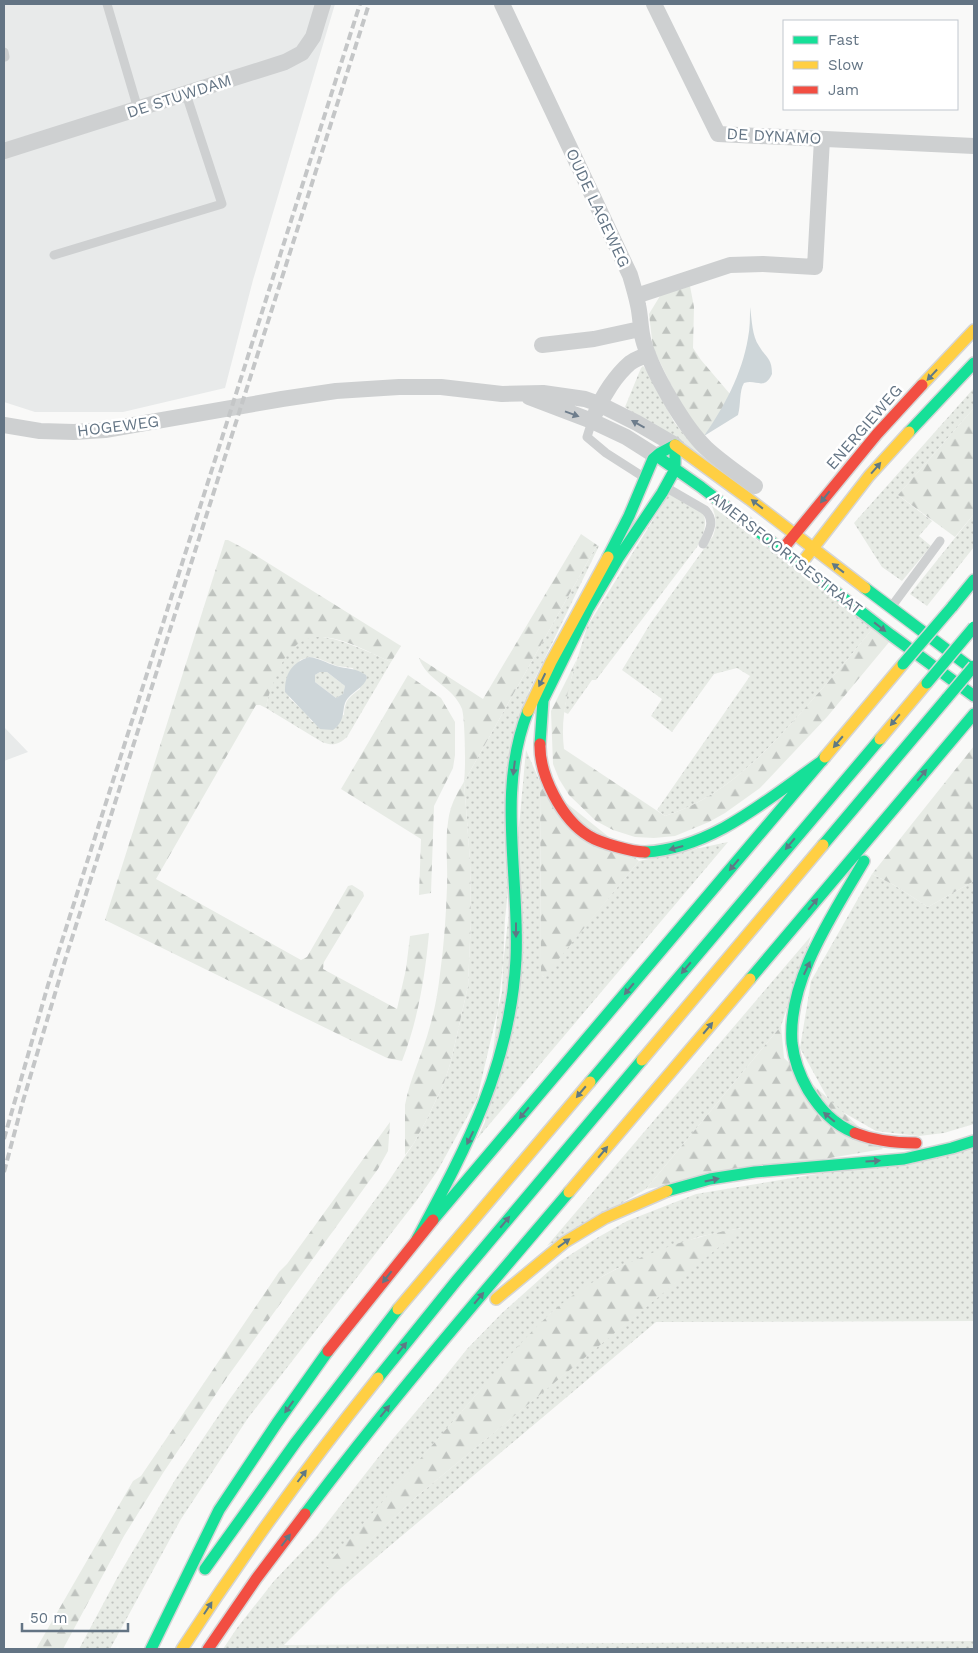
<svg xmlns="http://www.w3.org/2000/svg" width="978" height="1653" font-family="'Work Sans',sans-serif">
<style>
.built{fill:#e8eaea}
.grass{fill:url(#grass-dots);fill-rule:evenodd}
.forest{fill:url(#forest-firs)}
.water{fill:#ced6d9;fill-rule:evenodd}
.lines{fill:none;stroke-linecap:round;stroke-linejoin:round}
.fast-casing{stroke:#d5d5d6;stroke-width:14}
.slow-casing{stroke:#d5d5d6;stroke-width:14}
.jam-casing{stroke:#d5d5d6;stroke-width:14}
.lane{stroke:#ced0d1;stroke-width:9}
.street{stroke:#ced0d1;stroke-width:16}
.fast{stroke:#16e098;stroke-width:11}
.slow{stroke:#ffcf43;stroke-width:11}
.jam{stroke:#f24e42;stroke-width:11}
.rail{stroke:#c4c6c7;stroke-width:4;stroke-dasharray:8 4;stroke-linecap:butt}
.fast-bridge-casing{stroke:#d6d7d7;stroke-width:14;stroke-linecap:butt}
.fast-bridge{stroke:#16e098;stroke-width:11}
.oneway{fill:#5f7985}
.oneway2{fill:#6e7d8c}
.labels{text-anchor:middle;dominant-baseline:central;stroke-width:5;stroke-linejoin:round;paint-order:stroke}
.street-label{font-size:16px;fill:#637484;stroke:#fff}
</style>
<defs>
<pattern id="grass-dots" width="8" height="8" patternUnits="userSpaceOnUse" patternTransform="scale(1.25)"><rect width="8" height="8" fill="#e7ebe5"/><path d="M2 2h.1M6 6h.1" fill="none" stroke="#bfc3bf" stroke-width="1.8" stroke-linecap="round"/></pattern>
<pattern id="forest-firs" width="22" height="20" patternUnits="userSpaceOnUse" patternTransform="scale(1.25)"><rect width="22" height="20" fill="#e7ebe5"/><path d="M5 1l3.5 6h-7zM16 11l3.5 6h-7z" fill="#bfc3bf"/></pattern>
</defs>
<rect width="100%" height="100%" fill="#f9f9f8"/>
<!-- built -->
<path class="built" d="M4,4H335L253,280L225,388L123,412H35L4,402Z
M4,727L28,752L4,761Z"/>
<!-- grass -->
<path class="grass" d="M643,366L647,370L674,422L682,432L718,470L625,407L641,368Z
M974,388V408L898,495L932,521L919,536L931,546L902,581L882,567L854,523Z
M669,494L703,512C708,525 703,535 697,547L596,680H592L568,714L564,712L568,689L587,627Z
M712,506L873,628C852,655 829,681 806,707C766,752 725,797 665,816L657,810L750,676L737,668L714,674L672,732L651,716L662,699L622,670L650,624L713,536C717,525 716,517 712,506Z
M974,514V547L927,606L910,594Z
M597,545L599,546L529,691L505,919L502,992L477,1099L438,1170L417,1200L248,1418L181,1519L110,1649H79L117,1578L175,1480L229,1400L388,1182L414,1143L427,1119L444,1083L451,1061L468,986L471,918L470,861L464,782Z
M314,636C342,638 366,651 391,662L347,737C338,745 333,746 322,742L266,708C269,689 281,657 296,644C301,640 308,638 314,636ZM309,657L317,658L337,666L353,668L360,689C348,698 345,700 344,715L312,722L306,713L289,698L300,660Z
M320,672H327L345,686L343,695L336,698L315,682V675Z
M526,750L540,782L541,965L543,977L639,861L728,842L477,1139L485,1122L520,816Z
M872,874L894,885L928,907L974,881V1124L944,1133L919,1136L876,1131L832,1106L800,1048L811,981Z
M811,936L781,1026L646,1189L547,1246Z
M974,1148V1321L656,1322L385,1550L341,1588L284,1645L974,1641V1649H223L237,1628L274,1581L316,1537L391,1441L435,1389L467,1349L502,1313L559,1262L595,1239L627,1221L696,1194ZM741,1228L416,1497L336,1571L327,1566L484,1386L552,1312L603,1276L618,1268L698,1237Z"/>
<!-- forest -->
<path class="forest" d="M690,286L694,307L693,348L701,360L730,394L720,414L704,436L680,403L653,348L649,314L663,291Z
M974,408V514L955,537L898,495Z
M581,534L597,545L464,782L470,861L471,918L468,986L451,1061L444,1083L427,1119L414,1143L405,1155V1105C410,1078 423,1053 430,1026C435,1009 438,991 440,974C444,945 446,916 447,887C448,866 445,843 448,822C449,812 452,803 457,794C459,789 463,785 464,781C466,769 465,719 462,709C454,687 426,680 419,658L483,699Z
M225,540H228L247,550L401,646L391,662C349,643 302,612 278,672C273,684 268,695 266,708L260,705H256L156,879L301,960L307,957L348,886L352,885L363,892L364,896L324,962L323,969L397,1009L406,969L410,936L429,933C425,977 418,1020 402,1061L387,1058L105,920Z
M873,628L890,641L827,717L760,788L725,813L709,822L675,836L654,838L635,837L613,830L596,821L569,795L559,779L553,764L551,711L577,659C568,689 560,718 564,749L665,816C725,797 766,752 806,707C829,681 852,655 873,628Z
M408,675L441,698L455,722V755L453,768L434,806L431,893L419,895L421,839L341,789Z
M974,746V881L928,907L894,885L872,874Z
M540,782L639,861L544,977L541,974V965Z
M781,1026L784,1058L883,1149L646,1189Z
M390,1122L388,1151L378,1169L228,1376L163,1473L124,1536L63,1649H36L133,1481L141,1476L279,1272L287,1264Z
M742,1228L416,1497L336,1572L326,1566C370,1516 413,1467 456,1418C487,1383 516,1345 550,1314C599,1269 677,1238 742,1228Z"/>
<!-- water -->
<path class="water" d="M750,307C752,320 752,336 759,346C766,358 772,358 772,374C764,391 757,379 744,383C739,391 741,405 738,415L704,436C724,407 742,374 748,338C750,328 750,318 750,307Z
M309,657C319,658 326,663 336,666C346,669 356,668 366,675L367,678C363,688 355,690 348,698C340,707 348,719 333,730L320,729L285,692C285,674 291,663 309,657ZM320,672H327L345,686L343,694L336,698L315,682V675Z"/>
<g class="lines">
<!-- fast casing -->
<g class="fast-casing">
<path id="fast" d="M909,432L974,363
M661,459L701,487L891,635L974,696
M865,588L967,665
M952,607L974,580
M540,744L543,700L588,609L619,557L662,493L673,473L675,468V445L660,453L653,459L629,516L608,557
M823,845L947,698
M645,852C712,849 769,798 822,761
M750,979L974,714
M590,1082L880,739
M855,1133C833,1124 820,1109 808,1090C800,1076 794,1060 792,1043C787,980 834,913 864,861
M667,1191L710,1179L755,1172L904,1159L952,1148L974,1141
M433,1220L825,757
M417,1239C467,1146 510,1067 516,959C520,876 496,791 528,711
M378,1378L457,1280L642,1060
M305,1514C388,1403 479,1298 569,1192
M205,1569L296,1442L398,1309
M151,1649L219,1510L277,1423L328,1351"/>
</g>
<!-- slow casing -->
<g class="slow-casing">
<path id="slow" d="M922,385L974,330
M675,445L749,499L865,588
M804,560L869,476L909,432
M528,711L551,662L608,557
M880,739L927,683
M825,757L903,664
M642,1060L823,845
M569,1192L750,979
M496,1299L565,1242L605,1218L667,1191
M398,1309L590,1082
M182,1649C243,1555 308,1465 378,1378"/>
</g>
<!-- jam casing -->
<g class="jam-casing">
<path id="jam" d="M786,545L877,434L922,385
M540,744C539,775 562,820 589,836C600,843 633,852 645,852
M855,1133C875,1141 895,1143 916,1143
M328,1351L433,1220
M208,1649L256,1579L305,1514"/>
</g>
<!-- lane -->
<path class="lane" d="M107,4L138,109
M4,52L5,57
M54,255L222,204L186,94
M592,421L587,437L606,453L642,476
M667,488L705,510C716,521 709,532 703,544
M892,606L940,541"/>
<!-- street -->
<path class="street" d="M502,4L630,275C633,285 636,295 638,305C641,318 640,330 644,343C653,373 684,427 706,448C721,462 739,474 755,486
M654,4L718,134L974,146
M4,151L285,62L302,53L313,37L323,4
M636,296L730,265L763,264L815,267L822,139
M542,345L594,339L640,329
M529,397L592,421L626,437L656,456
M596,412C603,395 616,375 630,363C635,359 642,357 648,354
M4,425L40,431L74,432L105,430L282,399L336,391L399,387H441L502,394L543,393L585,399L599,404L637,423L675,445"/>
<!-- fast -->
<use href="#fast" class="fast"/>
<!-- slow -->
<use href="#slow" class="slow"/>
<!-- jam -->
<use href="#jam" class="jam"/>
<!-- rail -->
<path class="rail" d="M4,1139L48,985L360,4
M4,1172L23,1101L65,960L369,4"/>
<!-- fast-bridge casing -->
<g class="fast-bridge-casing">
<path id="fast-bridge" d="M903,664L952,607
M927,683L974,627
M947,698L974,666"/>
</g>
<!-- fast-bridge -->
<use href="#fast-bridge" class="fast-bridge"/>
</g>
<!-- one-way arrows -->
<defs><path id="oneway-solid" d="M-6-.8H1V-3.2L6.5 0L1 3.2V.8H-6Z" transform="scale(1.25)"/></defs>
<g class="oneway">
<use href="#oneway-solid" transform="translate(932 375) rotate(133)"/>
<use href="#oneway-solid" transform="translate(876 468) rotate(-49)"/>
<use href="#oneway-solid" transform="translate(825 497) rotate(128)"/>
<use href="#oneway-solid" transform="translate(757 504) rotate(-142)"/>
<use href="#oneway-solid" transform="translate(838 568) rotate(-142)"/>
<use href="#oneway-solid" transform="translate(880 627) rotate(38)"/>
<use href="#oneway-solid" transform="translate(542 680) rotate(116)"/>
<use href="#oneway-solid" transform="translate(895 720) rotate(130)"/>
<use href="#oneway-solid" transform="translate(838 742) rotate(130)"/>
<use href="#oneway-solid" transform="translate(514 768) rotate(97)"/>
<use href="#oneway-solid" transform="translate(922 775) rotate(-50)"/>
<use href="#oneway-solid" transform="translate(790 844) rotate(130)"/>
<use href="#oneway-solid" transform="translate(676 848) rotate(165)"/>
<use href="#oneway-solid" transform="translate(734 865) rotate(130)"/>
<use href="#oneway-solid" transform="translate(813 904) rotate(-50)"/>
<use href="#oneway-solid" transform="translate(516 930) rotate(90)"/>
<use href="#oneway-solid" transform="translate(686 968) rotate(130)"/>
<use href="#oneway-solid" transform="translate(807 968) rotate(-65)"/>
<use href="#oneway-solid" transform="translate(629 989) rotate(130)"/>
<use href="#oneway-solid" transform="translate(708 1028) rotate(-50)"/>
<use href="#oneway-solid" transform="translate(581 1092) rotate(130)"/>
<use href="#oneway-solid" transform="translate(524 1113) rotate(130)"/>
<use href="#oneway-solid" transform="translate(829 1117) rotate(-140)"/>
<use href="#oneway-solid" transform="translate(470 1138) rotate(116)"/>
<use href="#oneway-solid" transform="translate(603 1152) rotate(-50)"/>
<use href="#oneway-solid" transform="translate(873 1161) rotate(-4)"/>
<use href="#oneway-solid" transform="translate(712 1180) rotate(-12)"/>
<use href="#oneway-solid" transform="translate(505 1222) rotate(-50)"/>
<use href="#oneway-solid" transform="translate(564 1243) rotate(-36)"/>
<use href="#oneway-solid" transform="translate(387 1277) rotate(128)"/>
<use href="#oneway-solid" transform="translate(479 1298) rotate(-50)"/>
<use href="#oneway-solid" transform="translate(402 1348) rotate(-51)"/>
<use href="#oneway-solid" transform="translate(289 1407) rotate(126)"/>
<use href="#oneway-solid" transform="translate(385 1411) rotate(-51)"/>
<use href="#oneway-solid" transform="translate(302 1476) rotate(-53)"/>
<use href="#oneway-solid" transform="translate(286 1540) rotate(-53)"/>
<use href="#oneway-solid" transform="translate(208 1608) rotate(-57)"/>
</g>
<g class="oneway2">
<use href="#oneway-solid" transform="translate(572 414) rotate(20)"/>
<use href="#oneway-solid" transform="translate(638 424) rotate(-151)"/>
</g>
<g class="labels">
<!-- street labels -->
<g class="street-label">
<text transform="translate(179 96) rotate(-18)">DE STUWDAM</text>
<text transform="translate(774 136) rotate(3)">DE DYNAMO</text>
<text transform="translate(598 208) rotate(65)">OUDE LAGEWEG</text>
<text transform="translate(118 426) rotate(-7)">HOGEWEG</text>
<text transform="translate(864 427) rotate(-49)">ENERGIEWEG</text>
<text transform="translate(786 553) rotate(38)">AMERSFOORTSESTRAAT</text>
</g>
</g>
<!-- border -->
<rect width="978" height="1653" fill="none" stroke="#637484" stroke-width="10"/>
<!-- legend -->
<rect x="783" y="20" width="175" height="90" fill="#ffffff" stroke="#c1c7ce"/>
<rect x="793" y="36" width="25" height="8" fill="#16e098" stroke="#c1c7ce"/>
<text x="828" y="45" font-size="15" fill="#637484">Fast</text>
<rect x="793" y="61" width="25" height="8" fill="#ffcf43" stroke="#c1c7ce"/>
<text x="828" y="70" font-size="15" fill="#637484">Slow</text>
<rect x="793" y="86" width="25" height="8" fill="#f24e42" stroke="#c1c7ce"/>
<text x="828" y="95" font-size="15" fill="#637484">Jam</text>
<!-- scale -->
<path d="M22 1623v8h106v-8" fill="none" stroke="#637484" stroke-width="2.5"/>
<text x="30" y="1623" font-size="15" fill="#637484" stroke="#ffffff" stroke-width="4" paint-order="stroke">50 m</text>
</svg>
